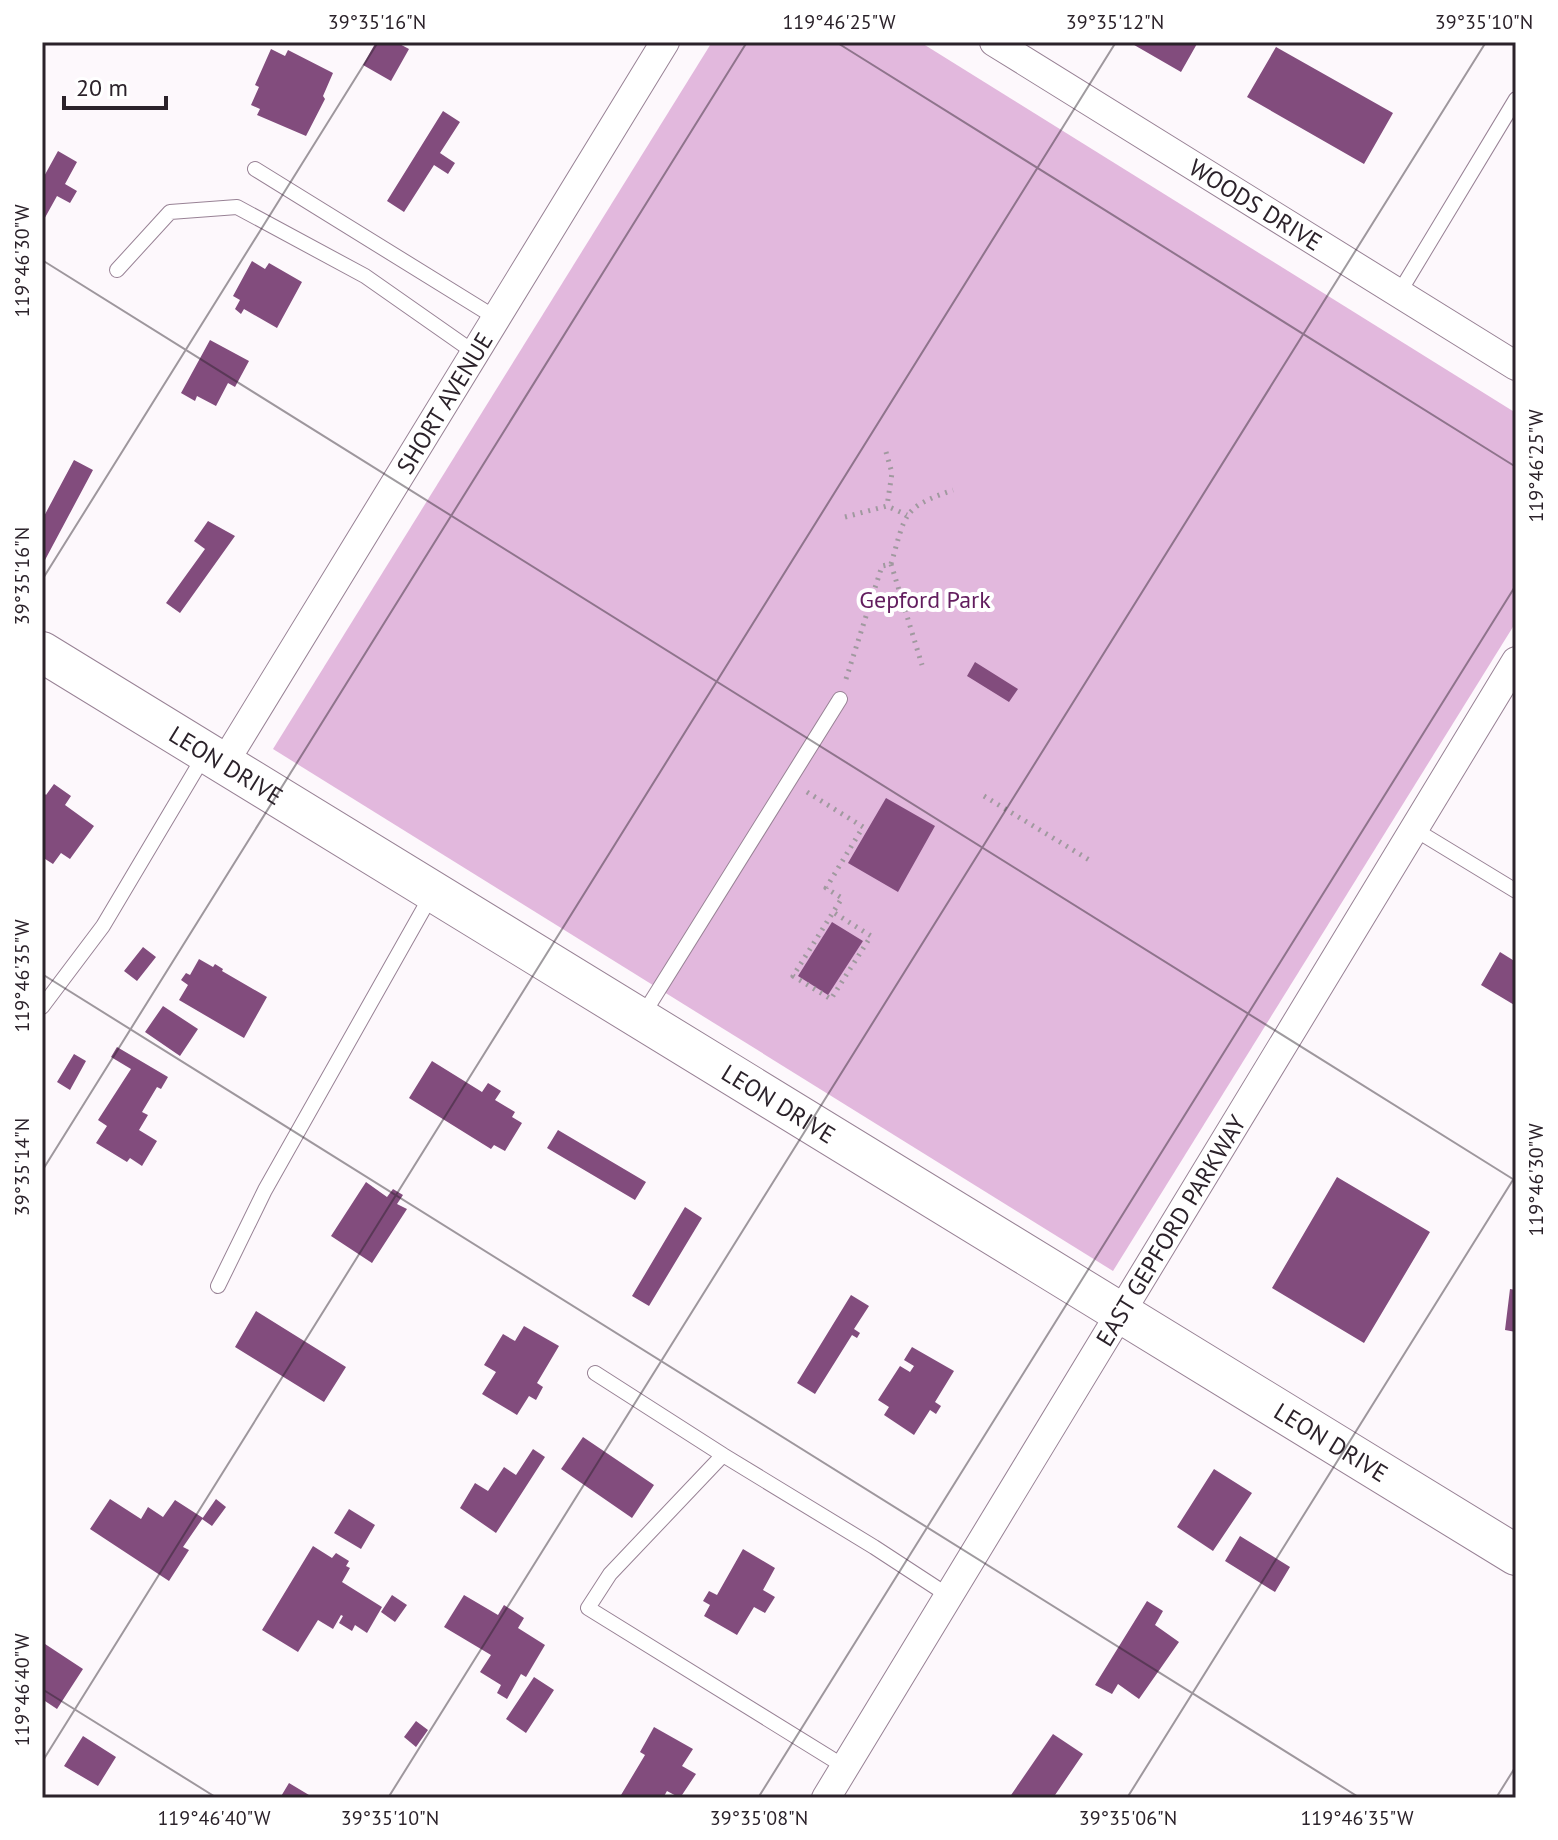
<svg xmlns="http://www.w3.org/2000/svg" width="1558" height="1840" font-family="'PT Sans',sans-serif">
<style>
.green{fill:#e2b8dd}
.building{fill:#824c7d}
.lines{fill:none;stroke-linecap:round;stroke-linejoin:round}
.lane-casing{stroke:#988295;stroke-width:16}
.street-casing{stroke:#988295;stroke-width:30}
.secondary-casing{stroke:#988295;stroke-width:42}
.path{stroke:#a0999f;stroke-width:5;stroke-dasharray:2 6;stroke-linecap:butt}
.lane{stroke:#fff;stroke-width:14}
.street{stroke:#fff;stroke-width:28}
.secondary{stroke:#fff;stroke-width:40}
.ticks{fill:none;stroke:#2b222a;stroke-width:2;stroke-opacity:0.45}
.labels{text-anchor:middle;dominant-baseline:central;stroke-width:8;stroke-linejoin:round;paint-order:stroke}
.street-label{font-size:24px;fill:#2b222a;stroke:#fff}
.park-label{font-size:24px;fill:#621d5e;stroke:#fff}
.neatline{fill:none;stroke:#2b222a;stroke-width:3}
.ticks-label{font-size:20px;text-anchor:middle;fill:#2b222a}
</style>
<rect width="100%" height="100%" fill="#fdf8fc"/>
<!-- green -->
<path class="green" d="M712,42H920L1516,413V622L1113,1271L273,749Z"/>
<!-- building -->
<path class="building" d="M376,42H396L409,49L391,81L363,65Z
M1129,42H1198L1181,72Z
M1276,47L1393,113L1364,164L1247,97Z
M271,49L285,56L288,50L333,73L323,96L325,99L306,136L257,115L260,109L251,105L259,87L255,85Z
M443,111L460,122L440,153L455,163L448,174L434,165L404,212L387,201Z
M58,151L77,162L65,184L77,191L70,203L57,196L42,223V180Z
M252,261L265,269L269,263L302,282L277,328L244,309L241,314L235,309L240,300L233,296Z
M210,340L249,361L235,387L228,383L216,406L197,396L195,401L181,393Z
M74,460L93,470L45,560L42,558V520Z
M208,521L235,536L180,613L166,603L205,549L194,541Z
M975,662L1018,689L1009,702L967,676Z
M54,784L71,796L65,805L94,826L70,859L61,853L53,864L42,857V791L46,795Z
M886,798L935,826L898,892L848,863Z
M832,922L863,941L828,995L798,976Z
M143,947L156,957L137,981L124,971Z
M1500,952L1516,962V1006L1481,985Z
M199,959L213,967L215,964L223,969L222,971L267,997L244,1038L179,1000L188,985L181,980L186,973L190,975Z
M163,1006L198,1029L180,1056L145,1032Z
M117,1047L168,1077L161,1089L157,1087L142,1112L148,1115L139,1130L157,1141L142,1166L130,1158L127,1162L96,1143L107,1126L98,1120L131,1069L111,1057Z
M74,1054L86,1061L70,1090L57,1082Z
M432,1061L482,1092L488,1083L501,1091L495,1100L515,1112L512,1117L522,1123L505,1151L494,1145L491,1149L409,1098Z
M558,1130L646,1182L635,1200L547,1148Z
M1337,1177L1430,1232L1364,1343L1272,1288Z
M366,1182L387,1197L393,1189L403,1195L397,1204L407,1209L372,1263L331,1236Z
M685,1207L702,1218L649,1306L632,1296Z
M1510,1289L1516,1290V1332L1505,1330Z
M851,1295L869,1306L854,1329L860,1333L857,1338L852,1335L815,1394L797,1383Z
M256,1311L346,1367L324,1402L235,1347Z
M524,1326L559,1346L537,1383L543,1387L536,1400L529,1396L517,1415L482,1394L496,1372L484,1365L503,1334L515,1341Z
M912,1347L954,1371L935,1402L941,1406L936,1414L930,1410L914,1435L884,1415L889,1407L878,1400L900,1366L910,1372L914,1366L904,1360Z
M583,1437L654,1485L632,1518L561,1469Z
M533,1449L545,1457L496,1533L460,1508L475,1483L488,1491L504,1467L516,1475Z
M1214,1469L1252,1493L1213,1551L1177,1527Z
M110,1499L141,1519L148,1507L163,1517L175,1500L203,1518L183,1547L189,1550L169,1581L90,1529Z
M216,1499L226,1507L212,1526L202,1519Z
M349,1509L375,1525L361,1549L334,1533Z
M1240,1536L1290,1567L1275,1592L1225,1561Z
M313,1546L332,1558L336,1553L349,1561L346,1566L350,1568L342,1582L382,1607L367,1633L355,1625L352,1631L339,1623L343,1616L341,1615L333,1629L318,1620L298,1652L262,1630Z
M743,1549L775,1568L763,1590L775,1597L765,1613L754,1607L737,1635L704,1616L710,1605L703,1601L709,1591L717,1595Z
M392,1595L407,1605L395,1622L381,1612Z
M464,1595L498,1615L504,1605L524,1618L518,1628L545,1645L526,1677L521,1674L507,1699L497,1693L501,1685L480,1672L491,1655L444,1627Z
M1147,1601L1163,1611L1155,1625L1179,1642L1139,1699L1118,1684L1112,1694L1095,1685Z
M42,1642L83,1669L57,1709L42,1699Z
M534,1677L554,1690L526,1733L506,1719Z
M416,1721L428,1730L416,1747L404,1737Z
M654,1727L693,1749L682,1766L696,1774L680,1798L667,1791L663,1798H626L621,1795L645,1755L640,1752Z
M1053,1734L1083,1754L1053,1798H1009Z
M83,1736L116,1757L98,1786L64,1766Z
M289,1783L314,1798H280Z"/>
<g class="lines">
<!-- lane casing -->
<g class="lane-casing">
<path id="lane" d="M255,169L496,318
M117,270L170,212L237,207L365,276L475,353
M1399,293L1516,99
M1414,829L1516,891
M42,1007L103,926L204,756
M641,1018L840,699
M218,1286L265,1190L432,894
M595,1373L723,1455
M845,1767L588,1608L610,1574L723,1455L874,1547L949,1596"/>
</g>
<!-- street casing -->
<g class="street-casing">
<g id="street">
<path id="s1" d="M994,42L1516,366"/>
<path id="s2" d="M224,763L665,42"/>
<path id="s3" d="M826,1798L1516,661"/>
</g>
</g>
<!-- secondary casing -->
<g class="secondary-casing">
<g id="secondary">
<path id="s4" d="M42,652L1516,1555"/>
</g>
</g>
<!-- path -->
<path class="path" d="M886,452L892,473L887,506
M845,517L887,506L907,515
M891,564C906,514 901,508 953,490
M846,679L882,566L891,564L922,665
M807,792L863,827L826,888L842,898L793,976L831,999L871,936L833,912
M984,796L1091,861"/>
<!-- lane -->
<use href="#lane" class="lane"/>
<!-- street -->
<use href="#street" class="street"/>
<!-- secondary -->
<use href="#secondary" class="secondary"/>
</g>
<!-- ticks -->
<path class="ticks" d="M836,42L1516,467M42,260L1516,1181M42,580L378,42M42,974L1360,1798M42,1171L747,42M42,1689L217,1798M42,1762L1116,42M388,1798L1486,42M758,1798L1516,585M1127,1798L1516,1175M1496,1798L1516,1766"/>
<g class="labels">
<!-- street labels -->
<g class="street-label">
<text stroke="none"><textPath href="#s1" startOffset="308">WOODS DRIVE</textPath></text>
<text stroke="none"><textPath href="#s2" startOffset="422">SHORT AVENUE</textPath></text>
<text stroke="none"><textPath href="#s4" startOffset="216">LEON DRIVE</textPath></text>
<text stroke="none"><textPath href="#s4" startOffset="864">LEON DRIVE</textPath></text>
<text stroke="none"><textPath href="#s3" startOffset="664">EAST GEPFORD PARKWAY</textPath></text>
<text stroke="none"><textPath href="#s4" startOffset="1512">LEON DRIVE</textPath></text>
</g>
<!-- park labels -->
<g class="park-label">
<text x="925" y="599">Gepford Park</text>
</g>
</g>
<!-- border -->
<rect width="1558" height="1840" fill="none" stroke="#ffffff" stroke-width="88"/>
<!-- scale -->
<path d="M64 96v12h102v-12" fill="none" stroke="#2b222a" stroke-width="4"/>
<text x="76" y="96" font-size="24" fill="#2b222a" stroke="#ffffff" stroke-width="6" paint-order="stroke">20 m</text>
<rect x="44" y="44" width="1470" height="1752" class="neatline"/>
<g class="ticks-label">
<text x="377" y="29">39°35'16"N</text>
<text x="839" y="29">119°46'25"W</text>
<text x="1115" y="29">39°35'12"N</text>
<text x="1484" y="29">39°35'10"N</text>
<text transform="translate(22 261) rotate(-90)" y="7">119°46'30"W</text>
<text transform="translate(1536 466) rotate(-90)" y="7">119°46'25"W</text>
<text transform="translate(22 576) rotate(-90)" y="7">39°35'16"N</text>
<text transform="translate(22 976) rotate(-90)" y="7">119°46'35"W</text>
<text transform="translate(22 1167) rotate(-90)" y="7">39°35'14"N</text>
<text transform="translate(1536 1180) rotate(-90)" y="7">119°46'30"W</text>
<text transform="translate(22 1690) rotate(-90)" y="7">119°46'40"W</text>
<text x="214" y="1825">119°46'40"W</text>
<text x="390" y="1825">39°35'10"N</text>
<text x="759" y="1825">39°35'08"N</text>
<text x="1128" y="1825">39°35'06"N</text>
<text x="1357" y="1825">119°46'35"W</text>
</g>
</svg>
